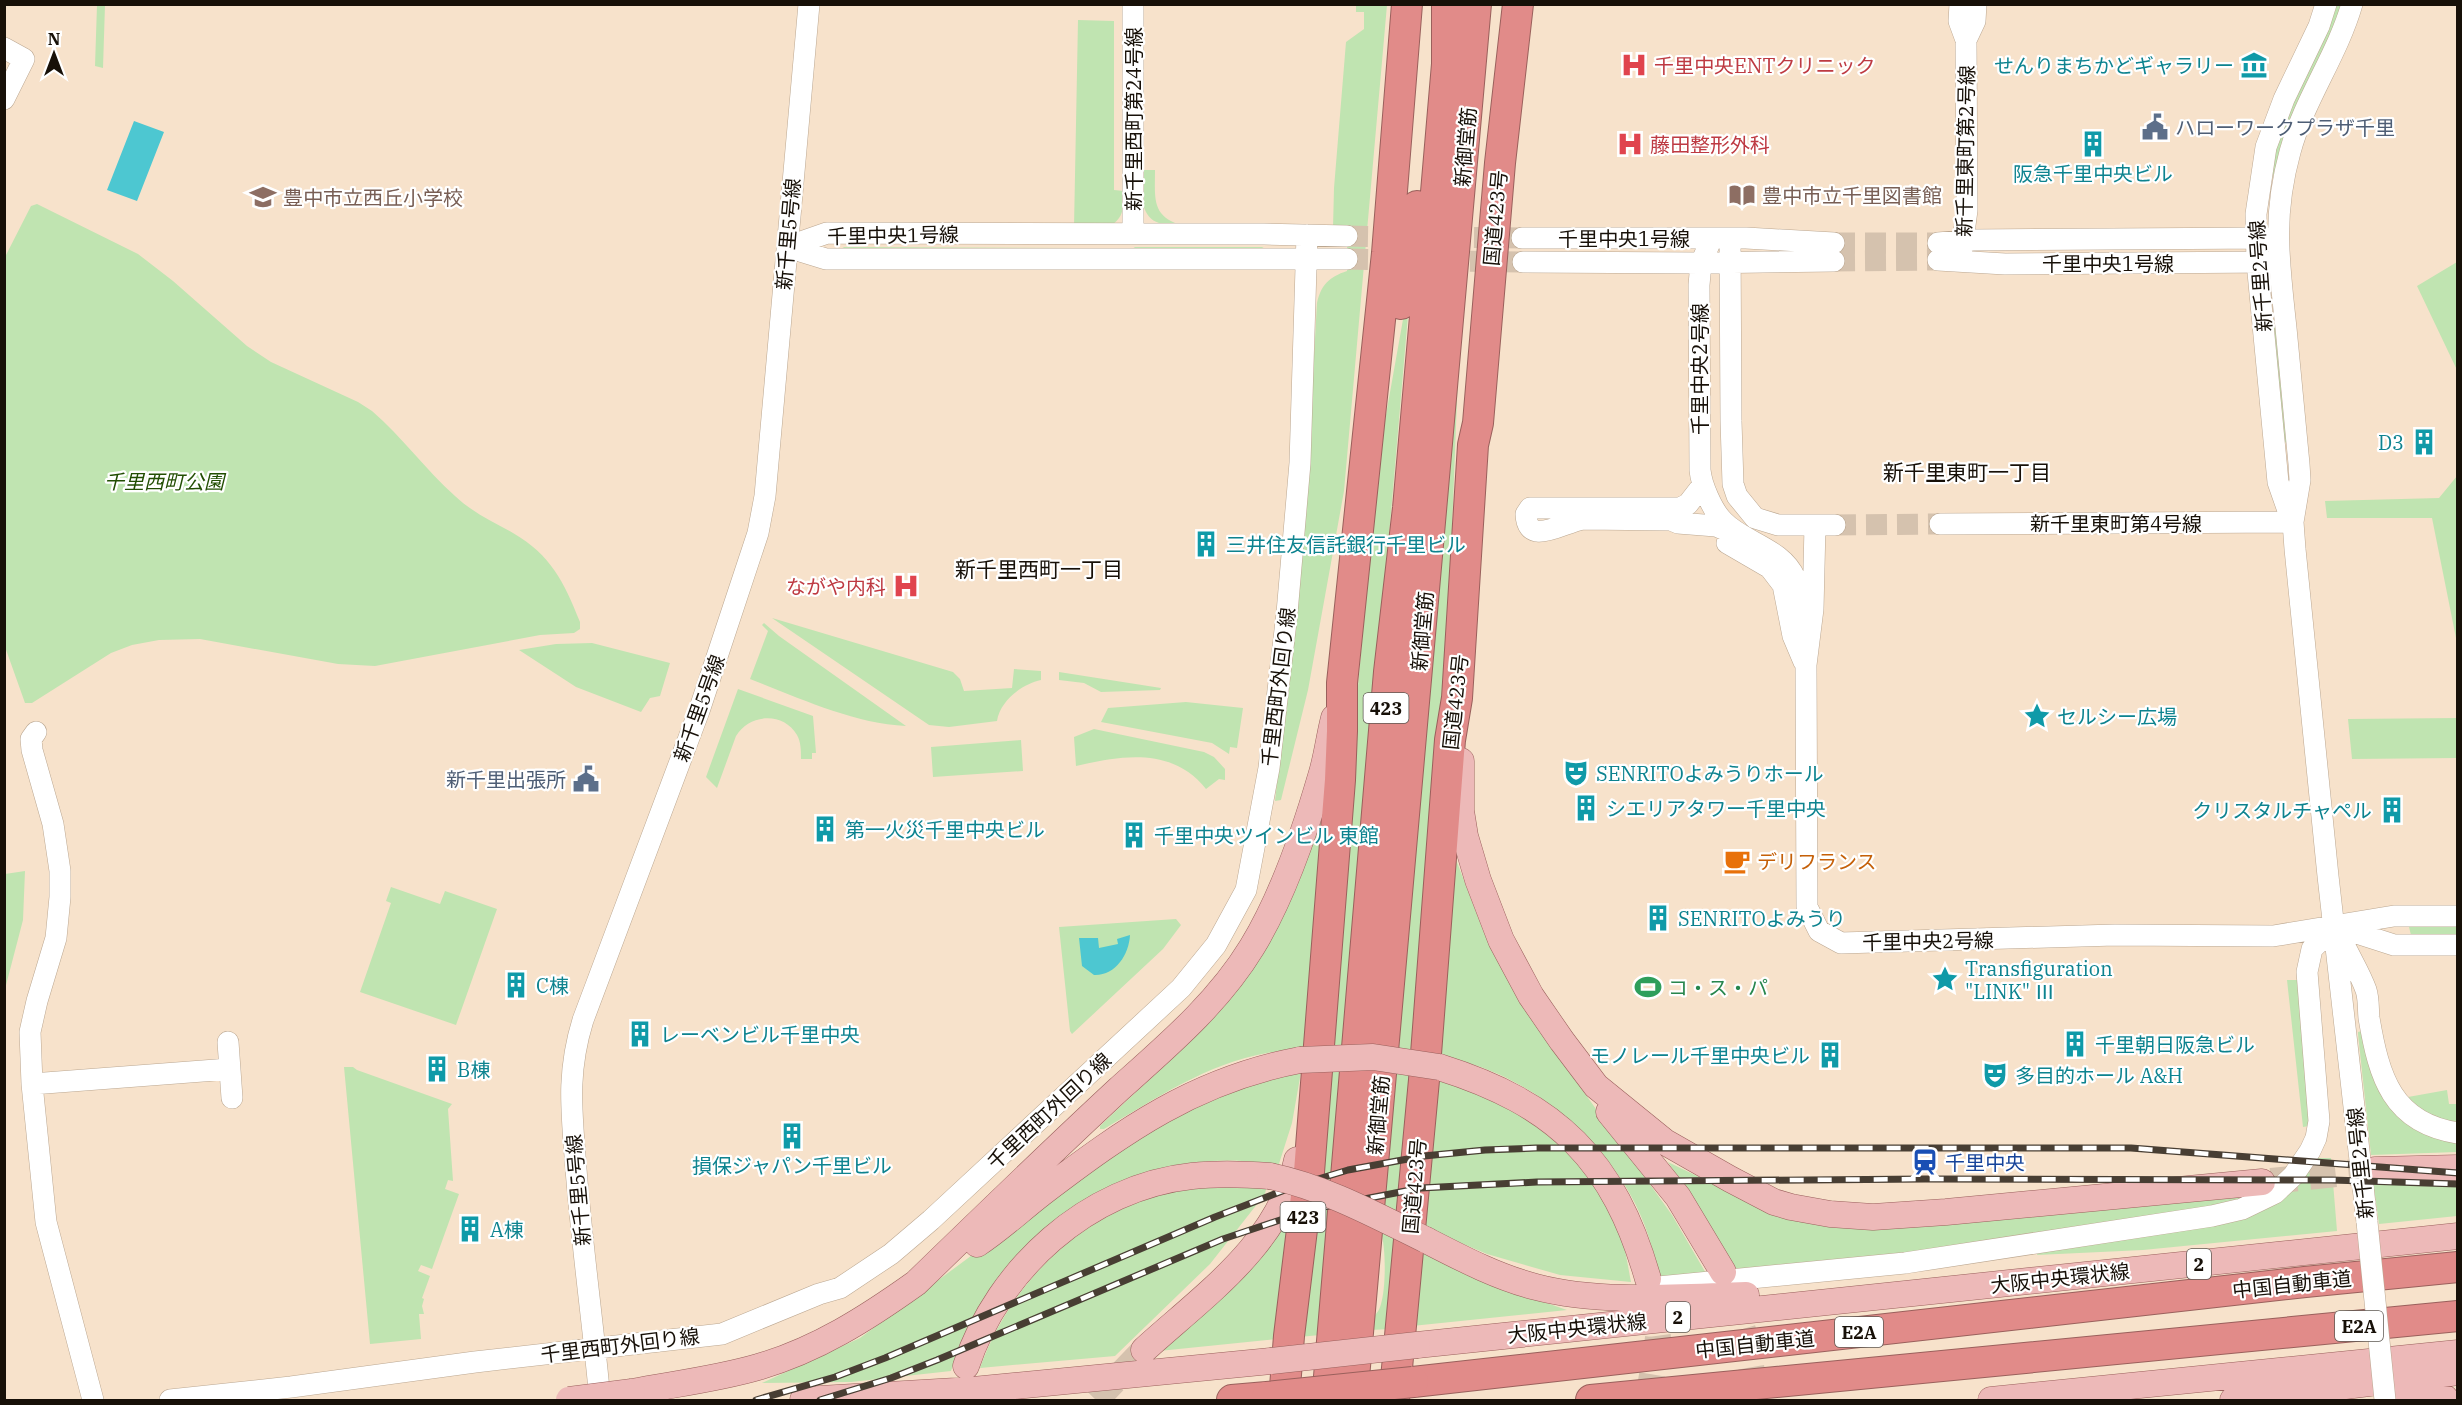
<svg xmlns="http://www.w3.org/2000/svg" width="2462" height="1405" font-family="'IBM Plex Serif','Noto Sans JP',serif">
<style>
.green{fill:#c0e4b1}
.water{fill:#4dc7d1}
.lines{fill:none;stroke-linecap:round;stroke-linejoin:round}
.minor-tunnel{stroke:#d5c2ae;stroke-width:21;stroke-dasharray:21 10;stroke-linecap:butt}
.major-tunnel{stroke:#d5c2ae;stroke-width:26;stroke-dasharray:26 13;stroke-linecap:butt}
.minor-casing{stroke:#bba791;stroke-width:22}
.major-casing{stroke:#9a605c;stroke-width:27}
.highway-casing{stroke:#9a605c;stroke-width:32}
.minor{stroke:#fff;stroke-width:21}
.major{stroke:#edb9b8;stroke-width:26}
.highway{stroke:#e18b89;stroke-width:30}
.rail-casing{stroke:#483e33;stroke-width:7}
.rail{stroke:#fff;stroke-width:4.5;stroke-dasharray:14;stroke-linecap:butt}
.minor-bridge-casing{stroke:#bba791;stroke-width:22;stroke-linecap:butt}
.major-bridge-casing{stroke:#9a605c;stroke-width:27;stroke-linecap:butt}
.highway-bridge-casing{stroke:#9a605c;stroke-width:32;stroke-linecap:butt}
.minor-bridge{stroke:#fff;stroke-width:21}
.major-bridge{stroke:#edb9b8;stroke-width:26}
.highway-bridge{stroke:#e18b89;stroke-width:30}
.labels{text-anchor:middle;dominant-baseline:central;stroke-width:4.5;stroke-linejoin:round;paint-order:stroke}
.shield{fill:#fff;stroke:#5d5852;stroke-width:1.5}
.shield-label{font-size:18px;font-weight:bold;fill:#171008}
.health-label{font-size:20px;fill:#be3a42;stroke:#fff;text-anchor:start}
.culture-label{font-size:20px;fill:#0d838f;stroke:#fff;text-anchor:start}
.street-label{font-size:20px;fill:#171008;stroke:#fff}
.service-label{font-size:20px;fill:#4e5e75;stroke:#fff;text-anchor:start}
.education-label{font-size:20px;fill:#785e54;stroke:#fff;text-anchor:start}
.park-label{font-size:20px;font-style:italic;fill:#224e03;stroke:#fff}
.food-label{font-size:20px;fill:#c56008;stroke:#fff;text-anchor:start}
.leisure-label{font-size:20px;fill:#27864d;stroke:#fff;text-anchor:start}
.transit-label{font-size:20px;fill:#164399;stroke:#fff;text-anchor:start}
.neighbourhood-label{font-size:21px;fill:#171008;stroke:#fff}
</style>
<rect width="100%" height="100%" fill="#f7e2cb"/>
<!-- green -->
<path class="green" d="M97,5H105L103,68L95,66Z
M1356,5H1387L1344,491L1308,690L1281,800L1275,801L1303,552L1317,303C1321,285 1329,277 1347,271V228H1333L1334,188L1346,42L1364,29V12H1356Z
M2337,5H2342L2271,181L2269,176C2275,152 2281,128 2291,105C2306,71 2326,40 2337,5Z
M1078,20L1114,21V190L1124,191C1123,204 1125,216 1113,224L1074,227Z
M1141,170H1155C1155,199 1151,217 1184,226C1176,225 1166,226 1159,223C1138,216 1141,187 1141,170Z
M37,204L138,254L173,281L247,346L271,362L358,402L372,411C402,437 426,470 455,496C472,512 493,522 513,533C551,555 564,582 580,622V629L574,633L540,635L375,666L338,664L200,639L159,640L132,645L111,653L32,703H25L4,644V259L31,206Z
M844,247L1078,248L1080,249H841Z
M1135,247H1262L1267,250L1132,249Z
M2457,262V370L2417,286Z
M1412,269L1320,1335L1299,1337L1379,454Z
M2273,325L2276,327L2287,440L2285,443L2282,440Z
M1459,350L1444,733L1391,1329L1370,1330C1370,1316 1378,1316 1381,1304C1386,1287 1386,1248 1381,1232Z
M2457,476V643L2432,518H2327L2325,501L2439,498Z
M772,618L953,672L960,679L964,691L1012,688L1014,669L1041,671V680C1022,684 1000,701 997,721L949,727L929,725Z
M764,623L779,636L906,726C852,723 800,698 750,679L768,631L762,625Z
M592,643L670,663L660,696L650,698L641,712L576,687L519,650L556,644Z
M1059,672L1161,688L1160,690L1101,692L1084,683L1059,680Z
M738,689L813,716L816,753H812V759H801C801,751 801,742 797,735C783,711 749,714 736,736L717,788L706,777Z
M1186,702L1243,708L1237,748L1230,747L1229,754L1212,743L1101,722L1108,708Z
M2457,718V758L2352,759L2348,719Z
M1094,729L1204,752L1214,757L1225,769V780L1219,779L1206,789C1173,747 1122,755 1076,766L1074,737Z
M1021,740L1023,771L933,777L931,747Z
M1325,779L1304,1048C1292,1050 1279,1051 1267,1053C1208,1063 1155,1099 1104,1129H1100V1126C1137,1090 1177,1057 1213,1019C1256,973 1298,899 1314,837C1319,818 1321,798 1325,779Z
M1455,857L1484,933L1520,1003L1672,1215L1707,1275L1661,1279C1656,1261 1651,1243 1645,1226C1617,1151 1544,1085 1468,1063C1458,1060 1447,1059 1436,1056Z
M25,871L23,920L5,989V874Z
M391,887L440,904L445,891L497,909L456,1025L360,992L391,903L386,901Z
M1176,919L1181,925L1163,949L1072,1034L1070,1031L1059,927Z
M2412,924H2457V934L2411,935L2409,927Z
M2287,980H2298L2310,1112L2309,1126L2303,1127Z
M2362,1031C2373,1089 2392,1136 2457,1142V1152L2371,1155L2358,1034V1032Z
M344,1067H353L357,1070L452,1104L448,1109L453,1181L448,1180L445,1189L459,1194L432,1269L421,1265L418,1271L430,1276L422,1298L424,1299L422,1306L424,1314H419L421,1339L370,1344Z
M1301,1072L1292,1123L1278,1167C1267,1165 1254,1161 1242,1161C1104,1154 996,1244 951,1371L851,1382L762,1383L860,1338L1002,1233L1156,1127L1210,1100L1273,1077Z
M1434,1080C1511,1097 1597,1158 1621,1236C1626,1251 1628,1267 1631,1282L1560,1275L1487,1254L1421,1226Z
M2447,1090L2449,1104H2457V1123C2438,1120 2422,1112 2408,1097Z
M2318,1158H2331L2337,1231L2143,1250L2037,1255L2038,1250L2252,1215L2284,1198Z
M1668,1162L1755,1204L1829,1222L2258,1192L2224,1205L1922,1252L1733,1271L1710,1226Z
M2457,1176V1216L2379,1224L2373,1181Z
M1243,1186L1266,1189L1265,1194L1210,1264L1115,1356L980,1368C1009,1287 1073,1221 1157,1196C1184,1188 1214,1187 1243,1186Z
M1289,1219L1277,1339L1159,1351L1286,1220Z
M1419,1251L1482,1281L1567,1310L1412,1326Z"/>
<!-- water -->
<path class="water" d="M134,121L164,132L137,201L107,190Z
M1130,935C1129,955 1115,976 1094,975L1082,966L1079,938H1098L1099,948L1118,944L1117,939Z"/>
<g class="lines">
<!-- minor-tunnel -->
<path class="minor-tunnel" d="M1347,236L1400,237
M1443,237L1522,238
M1834,243H1938
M1347,259L1399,260
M1439,261L1523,262
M1834,261L1938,260
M1835,525L1940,524"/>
<!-- major-tunnel -->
<path class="major-tunnel" d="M2271,1181L2375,1170
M1731,1292L1747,1343L1757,1400
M1096,1400L1144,1350
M1648,1400L1658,1338L1653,1300"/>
<!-- minor casing -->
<g class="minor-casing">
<path id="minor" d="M1133,4V233
M1960,4L1959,21L1966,40L1967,210L1961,255
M2352,4C2337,56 2304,100 2290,152C2272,217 2279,262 2286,328C2290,373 2295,419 2299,464L2300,480L2293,522L2295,549L2328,876L2367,1222
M1966,40L1975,21L1976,4
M4,48L24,59L4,99
M1522,238H1746L1834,243
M1712,238L1701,263L1699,285L1700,470C1701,481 1704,488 1708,497C1712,506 1716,514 1723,521C1744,543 1782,548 1795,578C1801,590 1801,606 1804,619
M1730,238L1731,421L1733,484L1737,496L1755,518L1778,525H1835
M1938,243L1973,240L2267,238
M787,247L827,233L1264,234L1347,236
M787,247L826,259H1347
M1938,260L2005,264L2269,262
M1523,262L1701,263L1834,261
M1702,486L1688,504L1680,508H1530L1526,514C1527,548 1563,522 1583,519L1671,520L1678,523L1716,526L1732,533
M2292,522L2278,482L2257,262L2256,214L2266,147L2284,99L2319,26L2326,4
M1940,524L2293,522
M1815,526L1813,609L1806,665L1807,907L1819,931L1841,943L2115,935L2273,936L2394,916H2458
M1727,543L1770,568L1783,585L1793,636L1804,662
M36,732L31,739L32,750L53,824L60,871V897L56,938L37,1001L30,1032L32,1084L46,1222L93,1400
M2338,927L2394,945H2458
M2342,940C2349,956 2360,973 2366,990C2369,999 2368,1009 2369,1018C2379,1077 2392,1123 2458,1133
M228,1042L232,1098
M32,1084L229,1069
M1648,1288L1905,1263L2212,1216L2242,1209L2275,1193L2293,1176L2310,1151L2316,1138L2319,1121L2307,972L2312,949L2335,926
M170,1400L291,1387L475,1362L722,1334L819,1294L840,1288L891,1254L931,1220L1181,988L1216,945L1246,890L1269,768L1287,613L1300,463L1307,235
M600,1400C593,1323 582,1246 576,1169C572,1113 566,1075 583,1020L699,711L758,533L765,496L809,4"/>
</g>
<!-- major casing -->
<g class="major-casing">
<path id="major" d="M1461,761V811L1465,836L1478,880L1501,940L1531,996L1562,1041L1596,1086L1665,1142L1730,1179L1774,1202L1791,1207L1830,1214L1873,1217L1946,1212L2262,1182
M1439,1067C1557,1104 1614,1160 1648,1279
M1609,1112L1678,1197L1723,1272
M2375,1170L2458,1168
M1426,1240C1461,1258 1497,1277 1536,1287C1600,1304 1679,1297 1746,1295
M977,1244C1000,1229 1020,1210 1042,1193C1125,1130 1195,1080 1300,1060
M1417,1345L2458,1236
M1144,1350C1203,1296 1280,1244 1297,1160
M966,1366C998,1269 1088,1187 1192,1176C1218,1173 1244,1174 1270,1176
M632,1392C674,1384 717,1379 758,1367C817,1350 867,1318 916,1283C983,1218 1050,1153 1119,1089C1167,1046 1218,1003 1252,947C1282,898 1305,831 1321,776C1327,757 1329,737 1334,718
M803,1400L973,1390L1271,1361
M1991,1400L2458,1353
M2233,1400L2458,1372
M2389,1400L2445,1398"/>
</g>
<!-- highway casing -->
<g class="highway-casing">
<path id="highway" d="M1401,304L1417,206
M1413,1382L2305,1282L2458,1267
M1232,1400L1267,1397
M1284,1400L1289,1336L1309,1172L1340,780L1342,731V683L1387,253L1407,4
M1327,1400L1389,672L1408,508L1435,204L1447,64V4
M1352,1400L1476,4
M1394,1400L1424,1080L1450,740L1457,698L1473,445L1478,423L1500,163L1518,4
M1591,1400L2458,1316"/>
</g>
<!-- minor -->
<use href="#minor" class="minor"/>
<!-- major -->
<use href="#major" class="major"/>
<!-- highway -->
<use href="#highway" class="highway"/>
<!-- rail casing -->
<g class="rail-casing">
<path id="rail" d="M756,1400L835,1377L885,1358L1215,1217L1295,1186L1348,1170L1424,1156L1485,1150L1536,1148H2131L2458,1173
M820,1400L891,1378L937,1360L1223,1239L1313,1209L1421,1188L1537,1182L1925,1179L2332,1180L2458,1184"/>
</g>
<!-- rail -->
<use href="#rail" class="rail"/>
<!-- minor-bridge casing -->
<g class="minor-bridge-casing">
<path id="minor-bridge" d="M2367,1222L2385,1400"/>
</g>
<!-- major-bridge casing -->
<g class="major-bridge-casing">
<path id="major-bridge" d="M1300,1060L1373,1057L1439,1067
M1270,1176C1326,1188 1375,1215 1426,1240
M1271,1361L1417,1345
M569,1400L632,1392"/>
</g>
<!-- highway-bridge casing -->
<g class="highway-bridge-casing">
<path id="highway-bridge" d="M1267,1397L1413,1382"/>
</g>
<!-- minor-bridge -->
<use href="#minor-bridge" class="minor-bridge"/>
<!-- major-bridge -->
<use href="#major-bridge" class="major-bridge"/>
<!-- highway-bridge -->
<use href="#highway-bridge" class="highway-bridge"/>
</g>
<!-- icons -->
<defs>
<g id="hospital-bare" transform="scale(2.07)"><path d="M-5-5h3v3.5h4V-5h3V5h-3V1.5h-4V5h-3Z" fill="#e0444e" stroke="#fff" stroke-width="2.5" paint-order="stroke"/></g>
<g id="museum-bare" transform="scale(2.07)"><path d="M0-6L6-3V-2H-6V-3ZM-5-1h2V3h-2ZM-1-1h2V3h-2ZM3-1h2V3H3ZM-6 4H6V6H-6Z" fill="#0f9aa8" stroke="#fff" stroke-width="2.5" paint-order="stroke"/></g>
<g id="civic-bare" transform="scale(2.07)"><path d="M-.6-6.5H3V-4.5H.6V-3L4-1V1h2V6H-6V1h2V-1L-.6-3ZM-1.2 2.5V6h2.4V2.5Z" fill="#5c6f8a" stroke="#fff" stroke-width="2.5" paint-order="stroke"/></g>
<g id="building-bare" transform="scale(2.07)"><path d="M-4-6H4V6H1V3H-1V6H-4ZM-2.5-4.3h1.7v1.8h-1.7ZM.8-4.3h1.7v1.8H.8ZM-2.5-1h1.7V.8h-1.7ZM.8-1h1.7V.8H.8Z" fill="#0f9aa8" stroke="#fff" stroke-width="2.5" paint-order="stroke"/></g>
<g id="library-bare" transform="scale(2.07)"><path d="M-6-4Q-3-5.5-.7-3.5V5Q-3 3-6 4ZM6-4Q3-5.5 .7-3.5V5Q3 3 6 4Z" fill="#8d6e63" stroke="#fff" stroke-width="2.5" paint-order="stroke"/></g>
<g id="school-bare" transform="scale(2.07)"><path d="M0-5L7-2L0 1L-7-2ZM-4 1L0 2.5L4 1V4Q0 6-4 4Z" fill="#8d6e63" stroke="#fff" stroke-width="2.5" paint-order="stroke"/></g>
<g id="sight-bare" transform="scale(2.07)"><path d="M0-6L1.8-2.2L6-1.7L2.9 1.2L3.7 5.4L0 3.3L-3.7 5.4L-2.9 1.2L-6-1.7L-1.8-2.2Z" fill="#0f9aa8" stroke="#fff" stroke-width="2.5" paint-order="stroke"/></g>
<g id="theatre-bare" transform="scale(2.07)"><path d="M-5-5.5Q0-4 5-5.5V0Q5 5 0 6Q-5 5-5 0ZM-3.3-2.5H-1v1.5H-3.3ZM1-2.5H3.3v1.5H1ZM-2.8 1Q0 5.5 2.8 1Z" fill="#0f9aa8" stroke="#fff" stroke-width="2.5" paint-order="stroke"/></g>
<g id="cafe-bare" transform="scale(2.07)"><path d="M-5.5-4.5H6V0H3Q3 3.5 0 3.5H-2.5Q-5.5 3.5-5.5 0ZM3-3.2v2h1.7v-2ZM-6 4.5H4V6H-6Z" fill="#e8710a" stroke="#fff" stroke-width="2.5" paint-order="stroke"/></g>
<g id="stadium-bare" transform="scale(2.07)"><path d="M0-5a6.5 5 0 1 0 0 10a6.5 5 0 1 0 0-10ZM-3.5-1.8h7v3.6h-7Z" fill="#2e9e5b" stroke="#fff" stroke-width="2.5" paint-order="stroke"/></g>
<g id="station-bare" transform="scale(2.07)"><path d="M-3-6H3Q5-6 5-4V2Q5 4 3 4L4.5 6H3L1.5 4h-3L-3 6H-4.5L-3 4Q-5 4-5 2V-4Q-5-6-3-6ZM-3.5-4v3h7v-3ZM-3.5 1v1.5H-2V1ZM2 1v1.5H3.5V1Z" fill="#1a4fb4" stroke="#fff" stroke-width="2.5" paint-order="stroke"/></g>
</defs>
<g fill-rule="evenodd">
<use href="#hospital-bare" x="1634" y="65"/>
<use href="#museum-bare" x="2254" y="65"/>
<use href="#civic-bare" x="2155" y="127"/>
<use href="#hospital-bare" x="1630" y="144"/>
<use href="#building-bare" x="2093" y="144"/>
<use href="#library-bare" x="1742" y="195"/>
<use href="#school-bare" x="263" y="197"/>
<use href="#building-bare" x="2424" y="442"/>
<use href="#building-bare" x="1206" y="544"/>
<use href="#hospital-bare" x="906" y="586"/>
<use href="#sight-bare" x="2037" y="716"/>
<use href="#theatre-bare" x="1576" y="773"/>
<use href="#civic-bare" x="586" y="779"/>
<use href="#building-bare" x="1586" y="808"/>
<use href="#building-bare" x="2392" y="810"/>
<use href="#building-bare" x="825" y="829"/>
<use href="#building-bare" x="1134" y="835"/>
<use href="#cafe-bare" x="1737" y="861"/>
<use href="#building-bare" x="1658" y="918"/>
<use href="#sight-bare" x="1945" y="979"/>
<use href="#building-bare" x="516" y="985"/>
<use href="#stadium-bare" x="1648" y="987"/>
<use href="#building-bare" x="640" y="1034"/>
<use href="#building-bare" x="2075" y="1044"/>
<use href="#building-bare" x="1830" y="1055"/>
<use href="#building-bare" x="437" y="1069"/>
<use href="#theatre-bare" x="1995" y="1075"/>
<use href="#building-bare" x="792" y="1136"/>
<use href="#station-bare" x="1925" y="1162"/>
<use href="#building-bare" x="470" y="1229"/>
</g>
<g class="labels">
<!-- shield labels -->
<g class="shield">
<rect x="1363.5" y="693" width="45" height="30" rx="4.5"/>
<rect x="1280.5" y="1202" width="45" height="30" rx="4.5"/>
<rect x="2187" y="1249" width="24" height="30" rx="4.5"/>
<rect x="1666" y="1302" width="24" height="30" rx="4.5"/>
<rect x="2335" y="1311" width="48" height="30" rx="4.5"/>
<rect x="1835" y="1317" width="48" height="30" rx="4.5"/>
</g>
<g class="shield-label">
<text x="1386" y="708">423</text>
<text x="1303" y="1217">423</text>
<text x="2199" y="1264">2</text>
<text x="1678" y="1317">2</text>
<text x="2359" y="1326">E2A</text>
<text x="1859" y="1332">E2A</text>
</g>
<!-- health labels -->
<g class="health-label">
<text x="1654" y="65">千里中央ENTクリニック</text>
<text x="1650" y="144">藤田整形外科</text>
<text x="886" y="586" text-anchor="end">ながや内科</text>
</g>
<!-- culture labels -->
<g class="culture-label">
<text x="2234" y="65" text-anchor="end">せんりまちかどギャラリー</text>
<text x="2093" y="173" text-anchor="middle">阪急千里中央ビル</text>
<text x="2404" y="442" text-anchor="end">D3</text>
<text x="1226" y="544">三井住友信託銀行千里ビル</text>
<text x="2057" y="716">セルシー広場</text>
<text x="1596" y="773">SENRITOよみうりホール</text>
<text x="1606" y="808">シエリアタワー千里中央</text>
<text x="2372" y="810" text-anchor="end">クリスタルチャペル</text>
<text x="845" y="829">第一火災千里中央ビル</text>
<text x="1154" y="835">千里中央ツインビル 東館</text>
<text x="1678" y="918">SENRITOよみうり</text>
<text x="1965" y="968">Transfiguration<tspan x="1965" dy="23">"LINK" Ⅲ</tspan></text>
<text x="536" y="985">C棟</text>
<text x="660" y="1034">レーベンビル千里中央</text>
<text x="2095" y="1044">千里朝日阪急ビル</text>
<text x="1810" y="1055" text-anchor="end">モノレール千里中央ビル</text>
<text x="457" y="1069">B棟</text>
<text x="2015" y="1075">多目的ホール A&amp;H</text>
<text x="792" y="1165" text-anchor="middle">損保ジャパン千里ビル</text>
<text x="490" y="1229">A棟</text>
</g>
<!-- street labels -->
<g class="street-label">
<text transform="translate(1133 119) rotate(-90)">新千里西町第24号線</text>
<text transform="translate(1465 147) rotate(-85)">新御堂筋</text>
<text transform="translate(1965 151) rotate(-89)">新千里東町第2号線</text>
<text transform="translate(1495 218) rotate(-85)">国道423号</text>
<text transform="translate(788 234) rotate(-85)">新千里5号線</text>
<text transform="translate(893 235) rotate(-1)">千里中央1号線</text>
<text x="1624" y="238">千里中央1号線</text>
<text x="2108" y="263">千里中央1号線</text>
<text transform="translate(2260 276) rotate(-94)">新千里2号線</text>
<text transform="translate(1699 369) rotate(-90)">千里中央2号線</text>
<text x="2116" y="523">新千里東町第4号線</text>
<text transform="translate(1422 631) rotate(-85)">新御堂筋</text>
<text transform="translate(1278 687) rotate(-83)">千里西町外回り線</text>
<text transform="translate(1455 702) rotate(-84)">国道423号</text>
<text transform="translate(699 708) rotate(-70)">新千里5号線</text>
<text transform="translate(1928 941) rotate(-1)">千里中央2号線</text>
<text transform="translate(1049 1111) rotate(-43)">千里西町外回り線</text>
<text transform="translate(1378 1115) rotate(-85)">新御堂筋</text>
<text transform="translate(2360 1163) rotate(-96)">新千里2号線</text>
<text transform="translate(1414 1186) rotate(-85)">国道423号</text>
<text transform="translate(578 1190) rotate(-95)">新千里5号線</text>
<text transform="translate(2060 1278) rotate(-6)">大阪中央環状線</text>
<text transform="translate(2292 1284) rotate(-6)">中国自動車道</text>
<text transform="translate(1577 1328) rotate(-6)">大阪中央環状線</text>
<text transform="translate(1755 1344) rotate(-6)">中国自動車道</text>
<text transform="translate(620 1345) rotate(-7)">千里西町外回り線</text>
</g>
<!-- service labels -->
<g class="service-label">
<text x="2175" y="127">ハローワークプラザ千里</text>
<text x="566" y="779" text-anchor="end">新千里出張所</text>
</g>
<!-- education labels -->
<g class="education-label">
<text x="1762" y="195">豊中市立千里図書館</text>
<text x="283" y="197">豊中市立西丘小学校</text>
</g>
<!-- park labels -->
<g class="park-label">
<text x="164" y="481">千里西町公園</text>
</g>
<!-- food labels -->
<g class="food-label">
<text x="1757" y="861">デリフランス</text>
</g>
<!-- leisure labels -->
<g class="leisure-label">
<text x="1668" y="987">コ・ス・パ</text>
</g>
<!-- transit labels -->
<g class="transit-label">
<text x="1945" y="1162">千里中央</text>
</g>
<!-- neighbourhood labels -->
<g class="neighbourhood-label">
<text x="1967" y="472">新千里東町一丁目</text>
<text x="1039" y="569">新千里西町一丁目</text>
</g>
</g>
<!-- border -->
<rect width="2462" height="1405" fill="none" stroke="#171008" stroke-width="12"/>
<!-- north arrow -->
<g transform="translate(54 54)" stroke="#ffffff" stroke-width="4.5" paint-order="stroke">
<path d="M0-4.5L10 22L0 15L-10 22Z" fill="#171008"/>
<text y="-9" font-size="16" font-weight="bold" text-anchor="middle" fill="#171008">N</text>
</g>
</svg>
